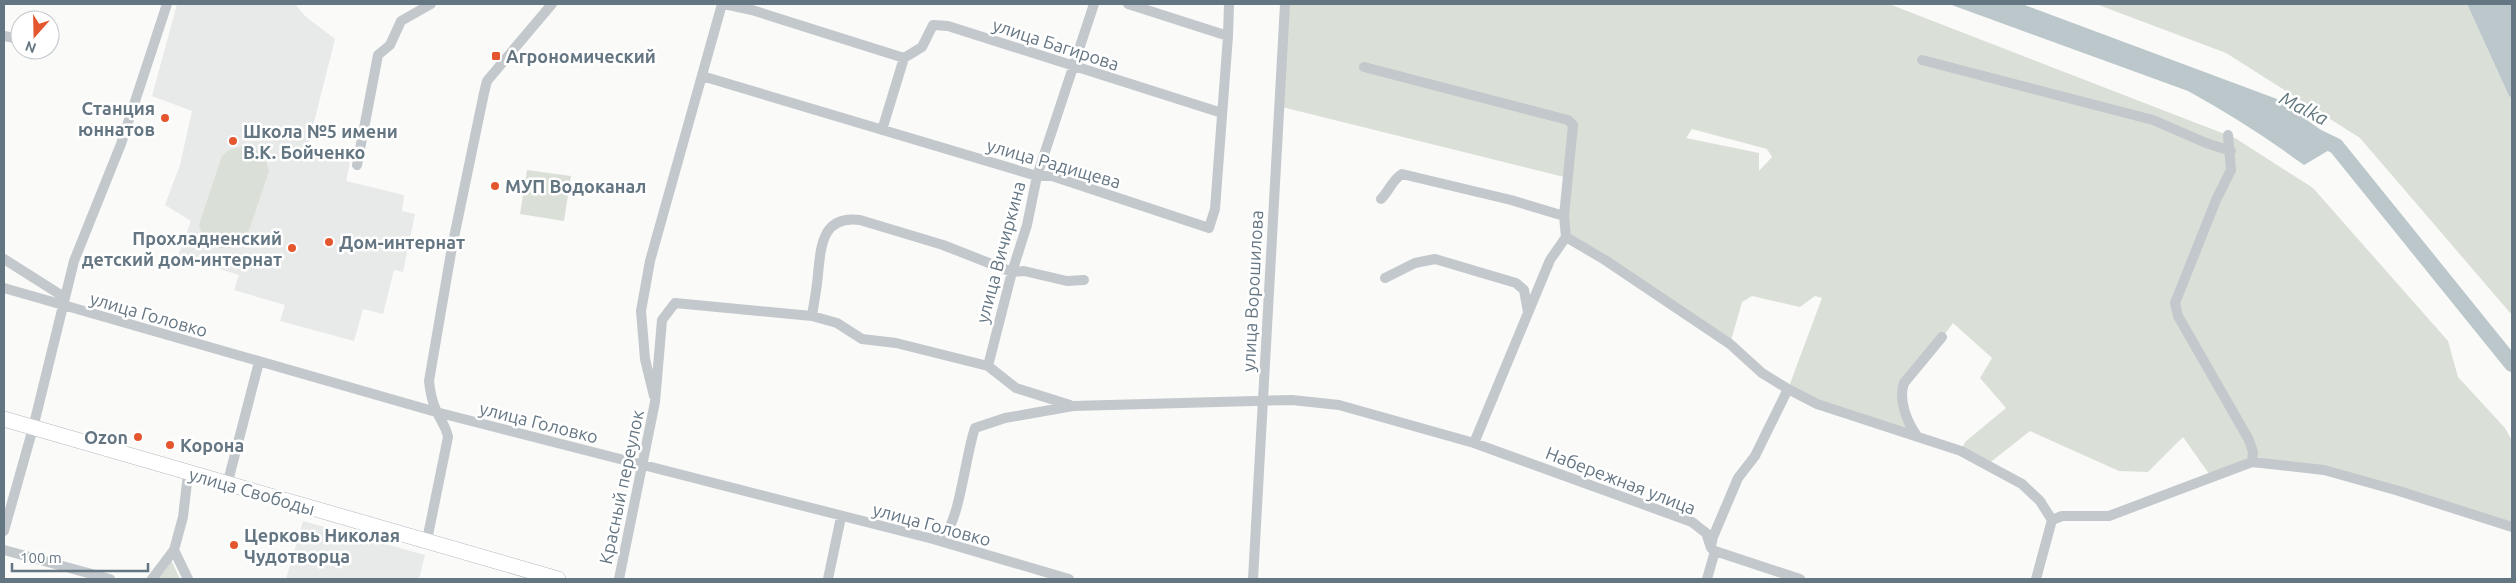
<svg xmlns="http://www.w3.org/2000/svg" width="2516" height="583" font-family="Ubuntu,sans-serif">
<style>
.built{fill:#e8e9e9}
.green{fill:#dadfd7;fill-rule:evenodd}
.water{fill:#bbc7cb}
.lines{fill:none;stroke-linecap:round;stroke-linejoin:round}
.river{stroke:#bbc7cb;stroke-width:16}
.secondary-casing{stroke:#b3babf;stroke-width:16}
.minor{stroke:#c3c8cc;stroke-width:10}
.secondary{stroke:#fff;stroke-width:15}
.poi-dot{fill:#e4572e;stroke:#fff;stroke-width:2}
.labels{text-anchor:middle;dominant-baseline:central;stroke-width:5;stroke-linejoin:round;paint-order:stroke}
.street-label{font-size:18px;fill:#657683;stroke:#fff}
.poi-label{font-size:18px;font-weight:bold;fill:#657683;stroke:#fff;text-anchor:start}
.water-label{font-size:19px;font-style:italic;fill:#60757c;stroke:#fff}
</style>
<rect width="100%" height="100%" fill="#fafaf8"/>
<!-- built -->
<path class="built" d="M177,4H295L305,16L335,39L308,146L350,162L346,181L404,195L402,211L415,214L403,272L394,270L383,314L363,309L354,341L280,321L285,305L234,290L239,275L178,256L191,221L165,205L180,165L192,111L152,96Z
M303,521L425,555L419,579H286Z"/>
<!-- green -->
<path class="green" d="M1285,4H1889L2235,138L2313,188L2448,341L2458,377L2505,428L2512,441V527L2324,470L2252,462L2212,478L2183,437L2148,472L2119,471L2030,431L1988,464L1961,451L1965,442L2006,408L1980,378L1992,358L1953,323L1901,393L1917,436L1788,389L1822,298L1815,296L1800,307L1752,296L1742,302L1730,344L1566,237L1568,178L1278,106ZM1692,129L1767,149L1772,157L1759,171V153L1686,138Z
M2096,4H2467L2509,96L2512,98V315L2360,138L2226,53Z
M243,146L256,149L264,156L269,171L246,239L231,248H218L204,240L199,225L222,156L229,150Z
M527,170L571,176L564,221L520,214Z
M171,560L180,579H157Z"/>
<!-- water -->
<path class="water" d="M1949,4H2022L2277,99L2321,130L2336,146L2304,165C2267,138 2228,113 2188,91Z
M2467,4H2512V98L2509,96Z"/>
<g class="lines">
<!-- river -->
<path class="river" d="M2315,136L2336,146L2512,364"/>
<!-- secondary casing -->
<g class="secondary-casing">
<path id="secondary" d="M4,419L558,579"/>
</g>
<!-- minor -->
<path class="minor" d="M724,4L752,10L904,58L922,47L933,25L948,26L1222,113
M1128,4L1228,36
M4,36L20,39
M1922,60L2153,120L2206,143L2231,151
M1364,67L1568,120L1573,125L1564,216L1566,237
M702,76L1037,176H1052L1209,228L1215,209L1228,36L1229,4
M882,130L904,58
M357,165L378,55L390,45L401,21L431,4
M1381,199C1390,190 1392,180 1402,174L1511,200L1564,216
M4,259L64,297
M1385,278L1415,263L1435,259L1516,283L1524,290L1528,312
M4,288L436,412L933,539L1069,579
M812,316C814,302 817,288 818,274C821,246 822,215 860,220L943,245L1012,272L1024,271L1067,281L1084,280
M988,366L1012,272L1027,225L1037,176L1094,4
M654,396L645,359L641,311L650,261L722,4
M1917,436C1907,422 1898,400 1904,383L1942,337
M1474,443L1550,260L1566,237L1605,260L1730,344L1762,373L1788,389
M2252,462L2324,470L2399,491L2512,527
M227,485L259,362
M2052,520L2062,516H2109L2252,462L2253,452L2249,440L2178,316L2175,303L2216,200L2231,170L2228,135
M4,531L33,428L74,261L121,144L167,4
M933,539C937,537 943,535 946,532C959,520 967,449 975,428L1005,418L1073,406L1292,400L1339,405L1474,443L1692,522L1706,533L1711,548L1715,551L1800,579
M427,540L448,437C446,426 440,420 436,410C432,401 430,391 429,381L452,247L484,93L487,81L552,4
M1711,546L1713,537L1738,478L1755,456L1788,389L1817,404L1961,451L2022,484L2040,501L2052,520
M4,550L110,579
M152,579L174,550
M188,579L174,550L183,517L188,474
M619,579L655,402L662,320L675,303L812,316L837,323L862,339L896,343L988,366L1016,388L1070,405
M828,579L841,517
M1253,579L1285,4
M1707,579L1715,551
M2036,579L2052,520"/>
<!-- secondary -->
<use href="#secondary" class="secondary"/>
</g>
<!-- markers -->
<g class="poi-dot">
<rect x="491" y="51" width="10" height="10" rx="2.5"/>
<circle cx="165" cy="118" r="5"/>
<circle cx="233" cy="141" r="5"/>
<circle cx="495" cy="186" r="5"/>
<circle cx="329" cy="242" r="5"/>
<circle cx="292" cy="248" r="5"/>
<circle cx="138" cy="437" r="5"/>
<circle cx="170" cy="445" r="5"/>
<circle cx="234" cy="545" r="5"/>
</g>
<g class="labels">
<!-- street labels -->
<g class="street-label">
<text transform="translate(1056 44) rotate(18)">улица Багирова</text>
<text transform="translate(1054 163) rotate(16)">улица Радищева</text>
<text transform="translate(1000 252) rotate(-75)">улица Вичиркина</text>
<text transform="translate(1252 291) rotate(-87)">улица Ворошилова</text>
<text transform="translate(149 314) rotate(16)">улица Головко</text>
<text transform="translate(539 422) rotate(14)">улица Головко</text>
<text transform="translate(1621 480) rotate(21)">Набережная улица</text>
<text transform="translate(621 487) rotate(-78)">Красный переулок</text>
<text transform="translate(252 491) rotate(16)">улица Свободы</text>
<text transform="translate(932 524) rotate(15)">улица Головко</text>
</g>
<!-- poi labels -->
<g class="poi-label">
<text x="506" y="56">Агрономический</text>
<text x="155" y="108" text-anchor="end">Станция<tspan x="155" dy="21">юннатов</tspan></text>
<text x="243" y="131">Школа №5 имени<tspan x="243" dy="21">В.К. Бойченко</tspan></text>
<text x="505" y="186">МУП Водоканал</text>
<text x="282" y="238" text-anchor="end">Прохладненский<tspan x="282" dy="21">детский дом-интернат</tspan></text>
<text x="339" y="242">Дом-интернат</text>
<text x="128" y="437" text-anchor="end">Ozon</text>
<text x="180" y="445">Корона</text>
<text x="244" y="535">Церковь Николая<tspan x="244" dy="21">Чудотворца</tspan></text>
</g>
<!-- water labels -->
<g class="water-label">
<text transform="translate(2304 108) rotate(27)">Malka</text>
</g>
</g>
<!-- border -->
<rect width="2516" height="583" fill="none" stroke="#657683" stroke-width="10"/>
<!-- north arrow -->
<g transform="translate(35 35) rotate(200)"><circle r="24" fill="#ffffff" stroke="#c1c8cd"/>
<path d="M0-4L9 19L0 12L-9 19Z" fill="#e4572e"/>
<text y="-8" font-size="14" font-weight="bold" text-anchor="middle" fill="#657683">N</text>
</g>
<!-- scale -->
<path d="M12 563v8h136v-8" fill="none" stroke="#657683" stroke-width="2.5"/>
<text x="20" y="563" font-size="15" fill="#657683" stroke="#ffffff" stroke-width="4" paint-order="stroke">100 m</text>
</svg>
